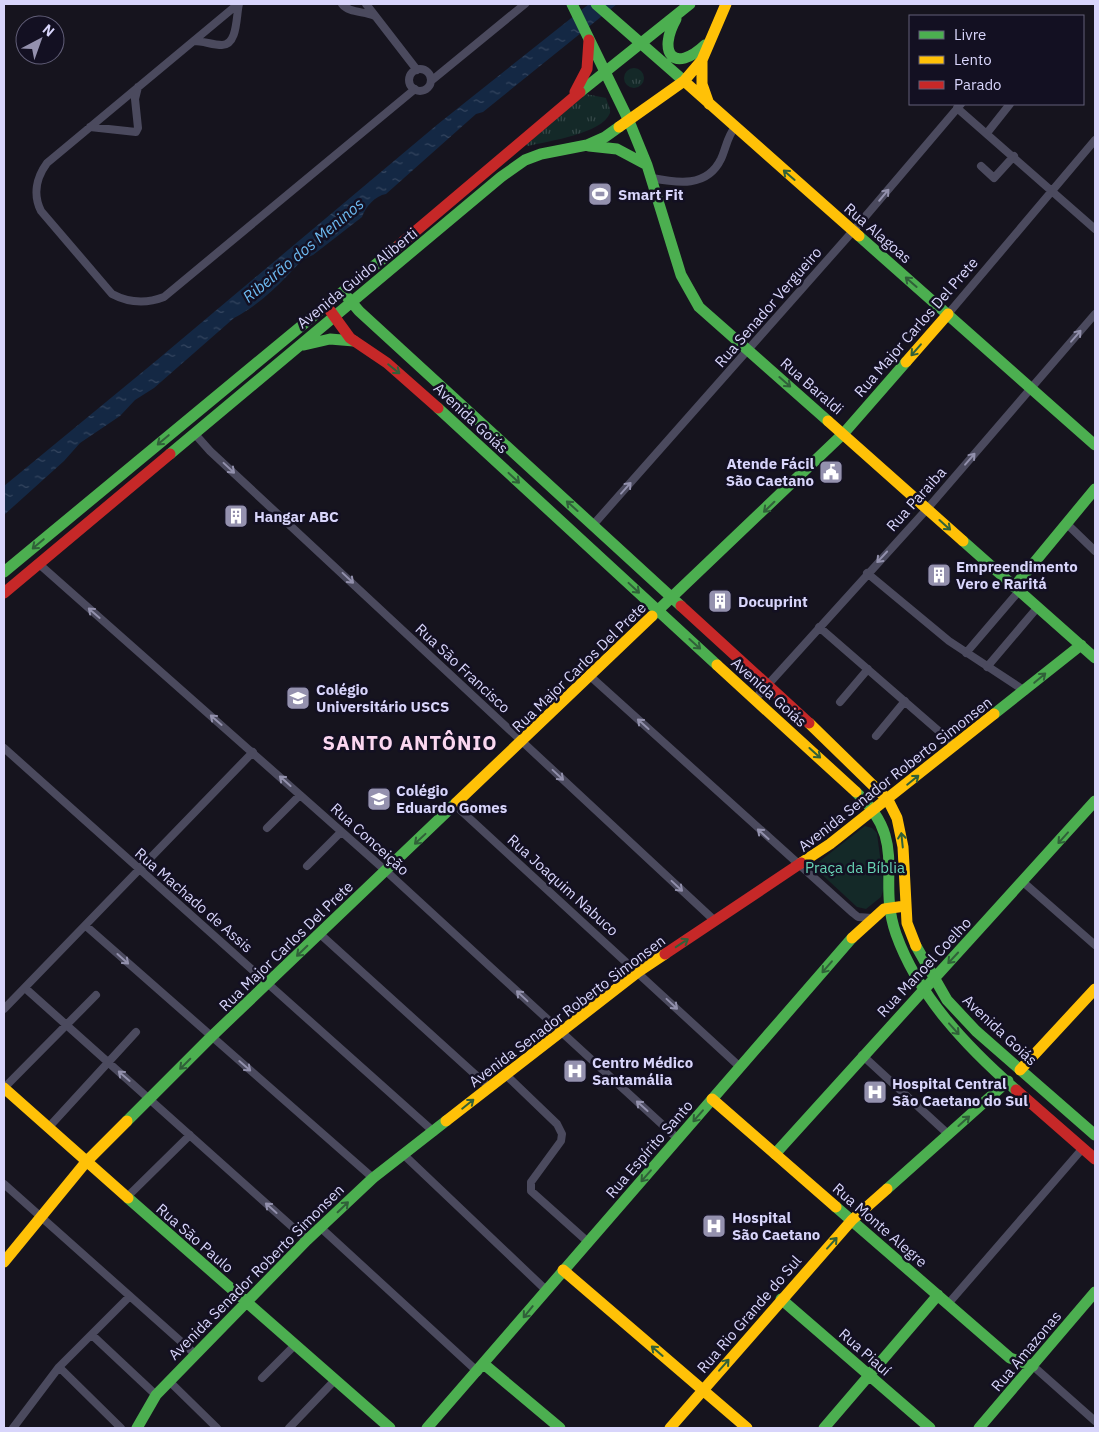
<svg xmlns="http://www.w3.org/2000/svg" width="1099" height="1432" font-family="'IBM Plex Sans',sans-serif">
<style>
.grass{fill:url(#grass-tufts)}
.green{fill:#142928}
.water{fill:url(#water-ripples)}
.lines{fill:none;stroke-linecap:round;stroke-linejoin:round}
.street{stroke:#4b4a5e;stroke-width:8}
.fast{stroke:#4caf50;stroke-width:11}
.slow{stroke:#ffc107;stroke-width:11}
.jam{stroke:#c62828;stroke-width:11}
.oneway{stroke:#306039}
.oneway2{stroke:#9290ac}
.labels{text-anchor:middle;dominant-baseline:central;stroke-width:5;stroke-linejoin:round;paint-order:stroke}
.poi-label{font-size:15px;font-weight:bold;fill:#d8d5fb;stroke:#131022;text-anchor:start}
.street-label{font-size:15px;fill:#d8d5fb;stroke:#131022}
.park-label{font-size:15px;fill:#68d4b5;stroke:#131022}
.water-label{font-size:16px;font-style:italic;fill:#6dbaf1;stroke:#131022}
.district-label{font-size:20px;font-weight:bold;letter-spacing:1px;fill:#fbd7f0;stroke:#131022}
</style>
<defs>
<pattern id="grass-tufts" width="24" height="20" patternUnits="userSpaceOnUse" patternTransform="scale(1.25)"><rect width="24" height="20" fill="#142928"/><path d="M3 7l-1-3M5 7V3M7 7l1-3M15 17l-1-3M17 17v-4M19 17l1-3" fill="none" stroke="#354748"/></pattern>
<pattern id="water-ripples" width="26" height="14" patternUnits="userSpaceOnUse" patternTransform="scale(1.25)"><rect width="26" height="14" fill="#142844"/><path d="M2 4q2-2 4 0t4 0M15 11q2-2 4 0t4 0" fill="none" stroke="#354660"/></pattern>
</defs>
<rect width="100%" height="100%" fill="#16141e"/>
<!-- grass -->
<path class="grass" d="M624 78a10 10 0 1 1 20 0a10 10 0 1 1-20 0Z
M586,94L606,98C607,102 611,109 610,113C602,134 548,141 528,146L524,144Z"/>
<!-- green -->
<path class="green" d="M865,826L872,828L877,833L884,888L881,897L866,909L857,907L816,869V864Z"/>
<!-- water -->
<path class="water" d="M589,4H617L483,112L476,114L386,194C375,196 366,206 362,217L313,255C300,260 295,268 286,277C272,292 253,308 234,318L154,388L135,400L120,416L80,443L64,461L4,515V486L157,360L438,124Z"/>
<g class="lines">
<!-- street -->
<path class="street" d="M238,4L47,163C36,178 33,195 41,211L112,294C129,303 146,304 164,297L415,89
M342,4C349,13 364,11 375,16
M366,4L417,70
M194,41C204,41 212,45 222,45C238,45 236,15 239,4
M409 80a11 11 0 1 1 22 0a11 11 0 1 1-22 0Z
M431,81L525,4
M957,108L1095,229
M90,127L136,132L138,128L135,99L138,87
M987,133L1010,104
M981,166L994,178L1014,156
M652,178C677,183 707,188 721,159C726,148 727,137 735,127
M948,314L1095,140
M194,433L210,451L715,921
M1066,523L1095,551
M593,525L853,231L961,104
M39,564L386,871L678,1139
M867,573L949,641L1025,691
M819,627L956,746
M966,653L1019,591
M987,667L1037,608
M590,676L853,913L858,917L872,918
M755,699L927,509L1095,314
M840,702L868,669
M876,736L905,701
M4,748L434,1132
M456,806L740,1067
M267,828L300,795
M307,866L341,832
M1023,882L1095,945
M86,926L373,1178
M320,934L489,1087
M25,988L307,1240
M4,1009L253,752
M862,1055L948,1134
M506,1075L557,1124L562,1134L561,1141L531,1182V1191L588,1242
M4,1088L96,995
M48,1128L136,1032
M404,1155L546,1290
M4,1184L195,1354
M126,1198L190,1135
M321,1228L478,1372
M948,1304L1083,1148
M92,1335L156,1395
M1033,1366L1095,1421
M59,1367L121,1428
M262,1378L294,1346
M169,1381L217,1428
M13,1428L59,1367L130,1296
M289,1428L335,1380"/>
<!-- fast -->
<path class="fast" d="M572,4L629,121
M596,4L684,81
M676,19C657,53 674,74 705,45
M580,92L690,4
M629,121L647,165L681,275L699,307L828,421
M589,146L617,149L647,165
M859,236L1095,445
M343,292L359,311L681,606
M304,345L330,339L354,341
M438,408L717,665
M170,454L501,177L525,160L541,154L587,145L605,137L619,127
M963,541L1095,658
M4,572L398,246
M1014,587L1095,489
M652,616L844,433L906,362
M994,714L1081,645
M856,792C910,842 876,877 896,934C918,996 967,1047 1016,1090
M916,946L947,1000L976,1031L1095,1135
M127,1121L211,1037L456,803
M775,1154L1095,801
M887,1189L1008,1081
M128,1198L390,1428
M836,1207L1010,1358L1033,1366
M781,1299L930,1428
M485,1365L560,1428
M137,1428L156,1395L307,1240L373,1178L446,1121
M427,1428L852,938
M824,1428L938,1295
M979,1428L1095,1292"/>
<!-- slow -->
<path class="slow" d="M702,60V84L709,104
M684,81L859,236
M619,127L684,81L702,60L726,4
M906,362L948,314
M828,421L963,541
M717,665L856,792
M809,723L888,800L897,818L903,847L907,923L916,946
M456,803L652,616
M801,863L830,844L994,714
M852,938L884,909L905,906
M1020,1070L1095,989
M4,1088L128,1198
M712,1099L836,1207
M446,1121L638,972L665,954
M4,1262L86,1162L127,1121
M563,1270L747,1428
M670,1428L852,1220L887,1189"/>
<!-- jam -->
<path class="jam" d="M575,92L587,69L589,40
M398,246L580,92
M326,305L350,338L387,363L438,408
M4,593L170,454
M681,606L809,723
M665,954L801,863
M1016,1090L1095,1159"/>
</g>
<!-- one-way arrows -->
<defs><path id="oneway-shaft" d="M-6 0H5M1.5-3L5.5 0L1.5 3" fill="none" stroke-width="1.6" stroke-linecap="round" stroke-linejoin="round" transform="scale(1.25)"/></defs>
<g class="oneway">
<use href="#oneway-shaft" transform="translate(789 175) rotate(-139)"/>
<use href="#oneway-shaft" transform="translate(911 282) rotate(-139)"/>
<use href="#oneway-shaft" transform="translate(916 350) rotate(131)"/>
<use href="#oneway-shaft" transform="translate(394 369) rotate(39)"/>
<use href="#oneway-shaft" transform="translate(785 382) rotate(41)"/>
<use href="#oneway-shaft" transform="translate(163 440) rotate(140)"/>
<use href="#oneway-shaft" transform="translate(514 478) rotate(43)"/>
<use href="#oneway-shaft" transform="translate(572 506) rotate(-138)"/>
<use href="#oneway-shaft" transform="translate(769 507) rotate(136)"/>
<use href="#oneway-shaft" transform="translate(945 525) rotate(42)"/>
<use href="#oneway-shaft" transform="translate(38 544) rotate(140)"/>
<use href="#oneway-shaft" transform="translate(634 588) rotate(43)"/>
<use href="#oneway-shaft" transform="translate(695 644) rotate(42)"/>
<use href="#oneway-shaft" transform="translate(1040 678) rotate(-40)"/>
<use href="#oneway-shaft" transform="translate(815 753) rotate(42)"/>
<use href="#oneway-shaft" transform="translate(913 780) rotate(-39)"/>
<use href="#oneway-shaft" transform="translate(1063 838) rotate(132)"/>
<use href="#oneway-shaft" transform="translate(420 839) rotate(137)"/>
<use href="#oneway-shaft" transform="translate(902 840) rotate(-96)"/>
<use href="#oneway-shaft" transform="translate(682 943) rotate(-33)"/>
<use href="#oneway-shaft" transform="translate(302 951) rotate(136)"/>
<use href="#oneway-shaft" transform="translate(953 958) rotate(133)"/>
<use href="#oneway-shaft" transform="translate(827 967) rotate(131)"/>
<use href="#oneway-shaft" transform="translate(954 1029) rotate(48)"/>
<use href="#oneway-shaft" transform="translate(185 1064) rotate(135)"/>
<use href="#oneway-shaft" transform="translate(468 1104) rotate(-39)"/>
<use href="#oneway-shaft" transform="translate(698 1116) rotate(131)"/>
<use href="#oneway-shaft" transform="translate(964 1121) rotate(-42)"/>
<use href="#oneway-shaft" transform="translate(646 1176) rotate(131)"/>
<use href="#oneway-shaft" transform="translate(343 1207) rotate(-44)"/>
<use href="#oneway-shaft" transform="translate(832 1243) rotate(-48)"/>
<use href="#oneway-shaft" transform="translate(528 1312) rotate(129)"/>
<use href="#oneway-shaft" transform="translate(657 1351) rotate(-139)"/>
<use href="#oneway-shaft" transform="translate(724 1365) rotate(-49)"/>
</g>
<g class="oneway2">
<use href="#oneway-shaft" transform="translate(884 195) rotate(-50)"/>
<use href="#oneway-shaft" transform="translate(1076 336) rotate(-49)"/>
<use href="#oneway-shaft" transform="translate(970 459) rotate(-49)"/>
<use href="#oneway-shaft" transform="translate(229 468) rotate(43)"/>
<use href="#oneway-shaft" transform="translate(626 488) rotate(-48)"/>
<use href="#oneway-shaft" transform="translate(882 557) rotate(133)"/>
<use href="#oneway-shaft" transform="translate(348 578) rotate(43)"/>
<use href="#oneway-shaft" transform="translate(94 613) rotate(-139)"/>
<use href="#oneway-shaft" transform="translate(216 720) rotate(-139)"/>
<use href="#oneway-shaft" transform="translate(643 724) rotate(-138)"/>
<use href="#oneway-shaft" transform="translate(558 775) rotate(43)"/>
<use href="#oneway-shaft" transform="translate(285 781) rotate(-138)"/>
<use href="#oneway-shaft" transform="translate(763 834) rotate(-138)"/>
<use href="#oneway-shaft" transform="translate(677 886) rotate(43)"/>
<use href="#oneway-shaft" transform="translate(123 959) rotate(42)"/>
<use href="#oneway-shaft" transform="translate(522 996) rotate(-137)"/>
<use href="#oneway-shaft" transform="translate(672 1004) rotate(43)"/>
<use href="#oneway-shaft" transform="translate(245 1066) rotate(41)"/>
<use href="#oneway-shaft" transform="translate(124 1076) rotate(-139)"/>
<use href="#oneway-shaft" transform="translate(642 1106) rotate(-138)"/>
<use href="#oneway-shaft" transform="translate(271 1208) rotate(-138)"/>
</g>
<!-- icons -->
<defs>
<g id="stadium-square" transform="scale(1.25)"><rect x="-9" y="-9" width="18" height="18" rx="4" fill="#9491ae" stroke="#131022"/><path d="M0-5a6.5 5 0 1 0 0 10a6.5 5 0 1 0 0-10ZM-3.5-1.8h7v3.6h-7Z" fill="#fff"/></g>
<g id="civic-square" transform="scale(1.25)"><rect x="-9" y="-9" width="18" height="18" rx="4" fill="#9491ae" stroke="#131022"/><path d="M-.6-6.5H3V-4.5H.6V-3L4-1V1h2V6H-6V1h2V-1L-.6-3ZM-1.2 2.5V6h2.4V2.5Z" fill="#fff"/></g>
<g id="building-square" transform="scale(1.25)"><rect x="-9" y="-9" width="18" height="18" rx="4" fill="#9491ae" stroke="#131022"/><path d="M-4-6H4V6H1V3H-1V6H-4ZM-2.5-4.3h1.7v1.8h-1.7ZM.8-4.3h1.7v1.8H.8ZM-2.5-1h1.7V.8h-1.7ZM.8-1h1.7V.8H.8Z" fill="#fff"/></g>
<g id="university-square" transform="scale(1.25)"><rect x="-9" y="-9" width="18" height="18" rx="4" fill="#9491ae" stroke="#131022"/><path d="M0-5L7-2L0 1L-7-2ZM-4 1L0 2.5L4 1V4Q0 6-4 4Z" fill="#fff"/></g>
<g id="school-square" transform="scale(1.25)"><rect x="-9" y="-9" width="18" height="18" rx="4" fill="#9491ae" stroke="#131022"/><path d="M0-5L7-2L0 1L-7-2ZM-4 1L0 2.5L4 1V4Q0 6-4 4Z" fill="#fff"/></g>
<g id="hospital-square" transform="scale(1.25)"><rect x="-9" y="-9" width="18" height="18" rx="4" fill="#9491ae" stroke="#131022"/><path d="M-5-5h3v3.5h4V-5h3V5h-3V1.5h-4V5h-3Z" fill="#fff"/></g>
</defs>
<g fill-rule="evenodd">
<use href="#stadium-square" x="600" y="194"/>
<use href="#civic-square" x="831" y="472"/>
<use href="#building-square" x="236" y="516"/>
<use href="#building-square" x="939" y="575"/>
<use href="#building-square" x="720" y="601"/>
<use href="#university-square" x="298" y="698"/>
<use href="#school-square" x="379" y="799"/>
<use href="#hospital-square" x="575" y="1071"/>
<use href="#hospital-square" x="875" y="1092"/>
<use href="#hospital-square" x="714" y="1226"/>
</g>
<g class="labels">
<!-- poi labels -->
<g class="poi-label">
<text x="618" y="194">Smart Fit</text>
<text x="814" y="463" text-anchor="end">Atende Fácil<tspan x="814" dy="17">São Caetano</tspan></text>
<text x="254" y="516">Hangar ABC</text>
<text x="956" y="566">Empreendimento<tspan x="956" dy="17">Vero e Raritá</tspan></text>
<text x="738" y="601">Docuprint</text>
<text x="316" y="689">Colégio<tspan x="316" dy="17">Universitário USCS</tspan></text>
<text x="396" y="790">Colégio<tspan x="396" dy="17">Eduardo Gomes</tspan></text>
<text x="592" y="1062">Centro Médico<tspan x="592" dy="17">Santamália</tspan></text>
<text x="892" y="1083">Hospital Central<tspan x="892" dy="17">São Caetano do Sul</tspan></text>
<text x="732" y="1217">Hospital<tspan x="732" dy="17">São Caetano</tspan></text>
</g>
<!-- street labels -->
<g class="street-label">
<text transform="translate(878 233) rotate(41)">Rua Alagoas</text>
<text transform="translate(357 278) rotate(-39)">Avenida Guido Aliberti</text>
<text transform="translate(768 307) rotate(-49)">Rua Senador Vergueiro</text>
<text transform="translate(916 327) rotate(-49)">Rua Major Carlos Del Prete</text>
<text transform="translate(812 386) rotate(41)">Rua Baraldi</text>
<text transform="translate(471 418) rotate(43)">Avenida Goiás</text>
<text transform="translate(916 499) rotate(-48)">Rua Paraiba</text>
<text transform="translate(579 667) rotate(-44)">Rua Major Carlos Del Prete</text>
<text transform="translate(463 668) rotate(43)">Rua São Francisco</text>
<text transform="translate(769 692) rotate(42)">Avenida Goiás</text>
<text transform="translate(895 774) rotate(-38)">Avenida Senador Roberto Simonsen</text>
<text transform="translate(370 839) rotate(42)">Rua Conceição</text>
<text transform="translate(563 885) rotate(42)">Rua Joaquim Nabuco</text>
<text transform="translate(194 900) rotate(41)">Rua Machado de Assis</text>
<text transform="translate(286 946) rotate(-44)">Rua Major Carlos Del Prete</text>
<text transform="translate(924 967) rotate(-47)">Rua Manoel Coelho</text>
<text transform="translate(567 1011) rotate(-37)">Avenida Senador Roberto Simonsen</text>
<text transform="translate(1000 1030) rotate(43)">Avenida Goiás</text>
<text transform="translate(649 1149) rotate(-49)">Rua Espírito Santo</text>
<text transform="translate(880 1225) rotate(41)">Rua Monte Alegre</text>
<text transform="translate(195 1238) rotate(41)">Rua São Paulo</text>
<text transform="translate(256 1272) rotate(-45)">Avenida Senador Roberto Simonsen</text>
<text transform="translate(749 1314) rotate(-49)">Rua Rio Grande do Sul</text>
<text transform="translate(1026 1351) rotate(-50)">Rua Amazonas</text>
<text transform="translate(865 1352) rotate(41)">Rua Piauí</text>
</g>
<!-- park labels -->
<g class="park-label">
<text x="855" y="867">Praça da Bíblia</text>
</g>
<!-- water labels -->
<g class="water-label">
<text transform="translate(303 250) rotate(-40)">Ribeirão dos Meninos</text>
</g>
<!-- district labels -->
<g class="district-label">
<text x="410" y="742">SANTO ANTÔNIO</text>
</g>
</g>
<!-- border -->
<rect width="1099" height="1432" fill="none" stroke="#d8d5fb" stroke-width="10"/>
<!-- legend -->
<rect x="909" y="15" width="175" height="90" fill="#131022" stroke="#625f79"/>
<rect x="919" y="31" width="25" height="8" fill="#4caf50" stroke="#625f79"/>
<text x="954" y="40" font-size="15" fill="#d8d5fb">Livre</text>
<rect x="919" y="56" width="25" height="8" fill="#ffc107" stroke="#625f79"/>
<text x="954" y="65" font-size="15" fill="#d8d5fb">Lento</text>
<rect x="919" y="81" width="25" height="8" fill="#c62828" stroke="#625f79"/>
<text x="954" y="90" font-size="15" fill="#d8d5fb">Parado</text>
<!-- north arrow -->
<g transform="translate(40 40) rotate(41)"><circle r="24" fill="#131022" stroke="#625f79"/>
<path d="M0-4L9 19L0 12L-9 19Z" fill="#9491ae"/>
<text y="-8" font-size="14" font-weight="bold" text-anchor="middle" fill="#d8d5fb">N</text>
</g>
</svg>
